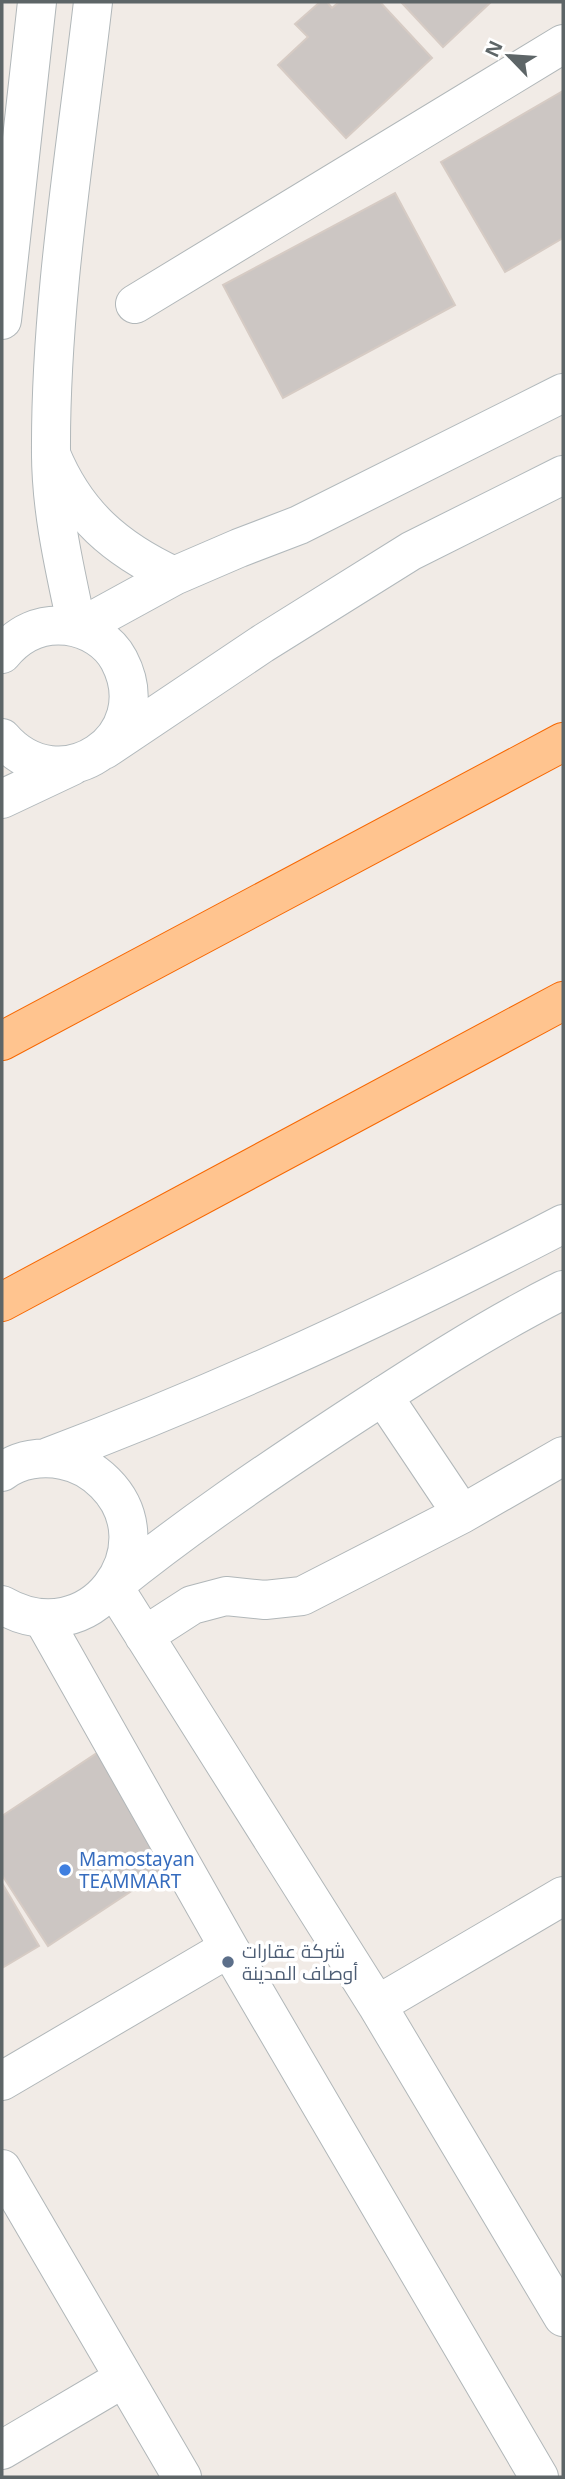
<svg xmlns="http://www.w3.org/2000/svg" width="565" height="2479" font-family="'Noto Sans',Cairo,sans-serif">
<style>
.building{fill:#ccc6c3;stroke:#d6cbc4;stroke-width:2}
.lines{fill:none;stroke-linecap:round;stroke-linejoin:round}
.street-casing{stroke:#b1b7b9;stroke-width:40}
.secondary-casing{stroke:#b2b9bc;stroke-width:40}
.highway-casing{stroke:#f76700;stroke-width:40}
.street{stroke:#fff;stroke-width:38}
.secondary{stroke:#fff;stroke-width:38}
.highway{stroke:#ffc48f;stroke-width:38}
.shop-dot{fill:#3f7fe0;stroke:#fff;stroke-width:2.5}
.service-dot{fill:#5c6f8a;stroke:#fff;stroke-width:2.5}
.labels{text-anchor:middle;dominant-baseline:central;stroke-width:7;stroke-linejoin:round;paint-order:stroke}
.shop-label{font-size:19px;fill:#366cbe;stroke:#fff;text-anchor:start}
.service-label{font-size:19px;fill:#4e5e75;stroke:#fff;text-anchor:start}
</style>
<rect width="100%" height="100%" fill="#f1ebe6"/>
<!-- building -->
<path class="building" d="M320,2H327L332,8L339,2H380L432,58L346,138L278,65L308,37L295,24Z
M401,2H491L443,47Z
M563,91V238L505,272L441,162Z
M395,193L455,305L283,398L223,285Z
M103,1749L177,1861L48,1946L2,1875V1816Z
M2,1883L39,1946L2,1968Z"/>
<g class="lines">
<!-- street casing -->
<g class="street-casing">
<path id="street" d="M135,304L563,44
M2,320L37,2
M77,627C65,570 51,512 51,453C50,305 76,149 93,2
M383,1396L462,1514
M113,1586L377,2005L563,2317
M43,1619L229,1948L539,2477
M144,1636L192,1605L226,1596L265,1600L302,1596L462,1514L563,1456
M377,2005L563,1896
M2,2081L229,1948
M2,2169L182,2477
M2,2450L124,2378"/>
</g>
<!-- secondary casing -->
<g class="secondary-casing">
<path id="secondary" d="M51,454C76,515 116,549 174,576
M79,628L174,576L239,548L299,525L563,393
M2,654C19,633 41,623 67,626C89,629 109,641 119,660C160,738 60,805 2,738
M104,750L262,644L411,551L563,475
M2,799L72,766
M48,1457C225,1391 396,1311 563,1224
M2,1472C19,1459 42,1456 63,1460C79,1463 93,1471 105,1483C169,1547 91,1656 2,1605
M113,1586C186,1527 264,1474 343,1422C415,1375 487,1328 563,1290"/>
</g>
<!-- highway casing -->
<g class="highway-casing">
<path id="highway" d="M2,1041L563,742
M2,1302L563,1001"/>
</g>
<!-- street -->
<use href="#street" class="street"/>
<!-- secondary -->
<use href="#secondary" class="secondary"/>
<!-- highway -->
<use href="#highway" class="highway"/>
</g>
<!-- markers -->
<circle class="shop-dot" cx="65" cy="1870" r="7"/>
<circle class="service-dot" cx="228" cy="1962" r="7"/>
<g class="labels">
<!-- shop labels -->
<g class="shop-label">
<text x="79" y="1859">Mamostayan<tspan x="79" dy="22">TEAMMART</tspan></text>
</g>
<!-- service labels -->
<g class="service-label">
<text x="242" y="1951">شركة عقارات<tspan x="242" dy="22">أوصاف المدينة</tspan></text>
</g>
</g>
<!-- border -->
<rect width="565" height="2479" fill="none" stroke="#5d6567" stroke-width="7"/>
<!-- north arrow -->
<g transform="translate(509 56) rotate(295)" stroke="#ffffff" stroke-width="5" paint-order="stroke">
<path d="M0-5L12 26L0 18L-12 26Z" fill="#5d6567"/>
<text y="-10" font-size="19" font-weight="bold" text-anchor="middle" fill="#5d6567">N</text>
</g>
</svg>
